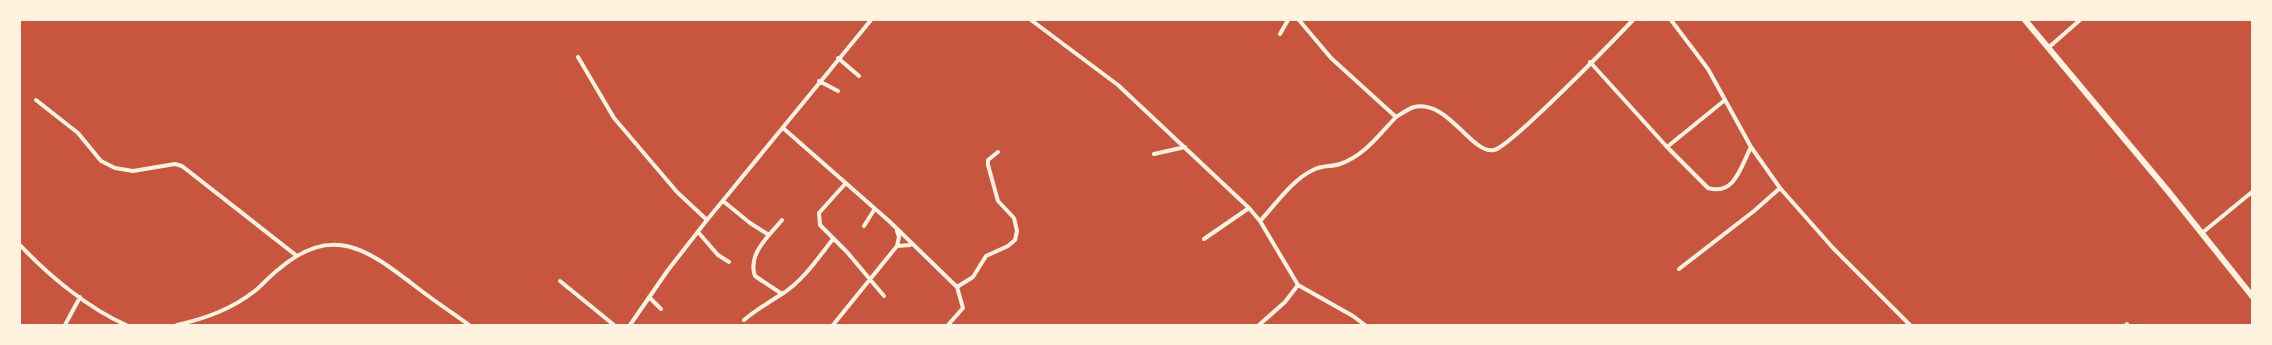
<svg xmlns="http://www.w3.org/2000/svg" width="2272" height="345" font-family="Figtree,sans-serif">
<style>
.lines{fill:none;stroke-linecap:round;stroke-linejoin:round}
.minor{stroke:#fff3e0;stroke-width:4}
.tertiary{stroke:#fff3e0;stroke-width:6}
</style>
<rect width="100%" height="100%" fill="#c8553d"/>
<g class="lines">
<!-- minor -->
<path class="minor" d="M1031,20L1118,85L1249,208L1260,221L1298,285L1285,302L1259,325
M1299,20L1331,58L1396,117C1401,114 1408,109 1414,107C1448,99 1472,155 1494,150C1510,147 1615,39 1633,20
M1671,20L1708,69L1751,147L1780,188L1833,248L1910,325
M1280,34L1288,20
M2048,48L2080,20
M578,57L614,118L677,192L707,220
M838,58L859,76
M1590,62L1667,147L1725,100
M819,81L838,91
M36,100L78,133L101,161L115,168L133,171L175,164L182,166L297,256
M783,128L889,221L957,287
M1667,147L1708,188C1735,196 1741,166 1751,147
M1154,154L1185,147
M845,184L819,213L820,225L847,252L884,296
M723,201L750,223L769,235
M782,220C769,236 747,254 755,276L782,294
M1260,221C1276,204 1292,180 1313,170C1322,165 1331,167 1340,164C1364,156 1379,135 1396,117
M864,226L874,210
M698,232L718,255L729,262
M2202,233L2252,192
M1204,239L1249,208
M20,245C49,276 88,308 126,325
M897,246L910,245
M1679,269L1754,211L1780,188
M560,281L614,325
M1298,285L1353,316L1365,325
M649,297L661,309
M744,320C756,310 769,302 782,294C803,281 818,258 833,239
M65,325L80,297
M177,325C207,318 232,309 256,290C264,283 271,275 279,269C333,223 368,250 415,286C433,300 451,312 469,325
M630,325L668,270L707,220L871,20
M833,325L897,246L899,237L897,231
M948,325L963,308L957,287L973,277L986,256L1008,246L1015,240L1017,231L1014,218L998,201L988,165V160L998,152
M2126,325L2127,324"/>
<!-- tertiary -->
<path class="tertiary" d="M2025,20L2168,191L2252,296"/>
</g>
<!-- border -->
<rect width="2272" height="345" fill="none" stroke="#fff3e0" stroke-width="42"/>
</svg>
